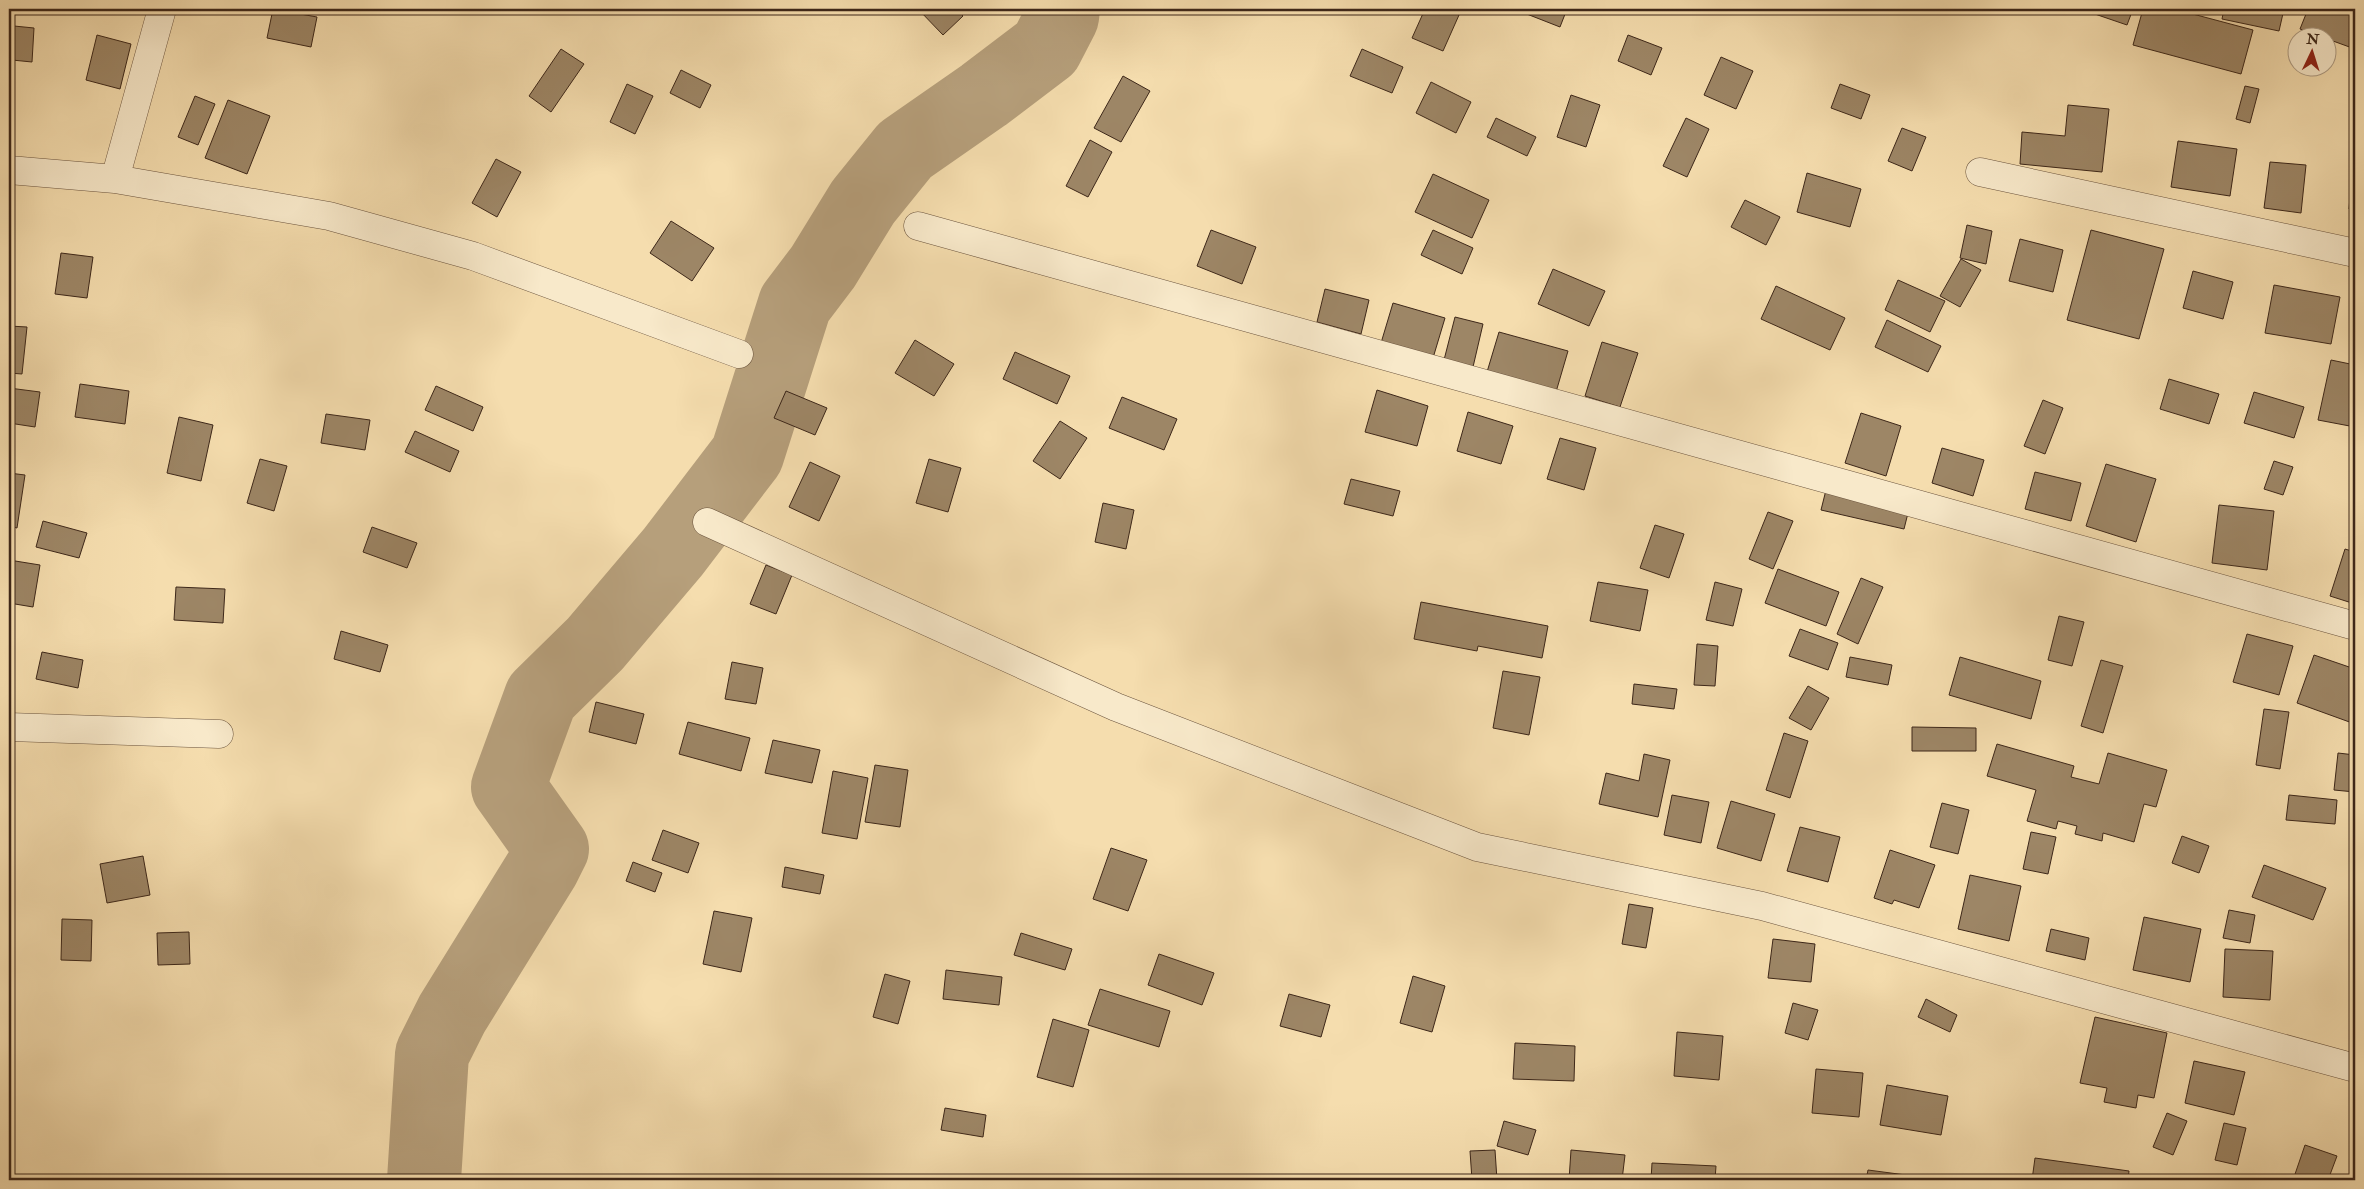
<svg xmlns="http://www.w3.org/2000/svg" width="2364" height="1189" font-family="'IM FELL Double Pica',serif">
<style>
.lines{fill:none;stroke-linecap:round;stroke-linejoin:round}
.river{stroke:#b69f7b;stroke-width:74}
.building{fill:#9d8666;stroke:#3d2719}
.minor-casing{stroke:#6b543e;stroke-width:29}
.minor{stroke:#f8e9ca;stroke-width:28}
</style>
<rect width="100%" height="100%" fill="#f5ddae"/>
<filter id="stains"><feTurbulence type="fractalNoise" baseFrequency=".004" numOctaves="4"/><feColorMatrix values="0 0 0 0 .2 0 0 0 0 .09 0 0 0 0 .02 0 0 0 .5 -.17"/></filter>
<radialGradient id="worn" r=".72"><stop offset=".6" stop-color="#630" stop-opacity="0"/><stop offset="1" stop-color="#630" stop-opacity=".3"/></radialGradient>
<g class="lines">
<!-- river -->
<path class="river" d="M424,1180L432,1054L452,1014L543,867L552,849L508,787L541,697L595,644L673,552L747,455L795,304L823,267L863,202L905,150L984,95L1046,48L1062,17L1063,9"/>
</g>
<!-- building -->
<path class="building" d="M273,9L317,17L311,47L267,38Z
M918,9H956L963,16L943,35Z
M1425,9H1445L1459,15L1443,51L1412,38Z
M1514,9H1567L1560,27Z
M2090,9H2133L2127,25L2089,12Z
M2143,9H2174L2253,30L2241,74L2133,45Z
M2224,9H2284L2279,31L2222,19Z
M2308,9H2355V49L2300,29Z
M14,26L34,28L32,62L12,60Z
M97,35L131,44L120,89L86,80Z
M1628,35L1662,48L1651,75L1618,61Z
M561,49L584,64L551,112L529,96Z
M1362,49L1403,67L1392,93L1350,76Z
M1721,57L1753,71L1736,109L1704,95Z
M681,70L711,85L700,108L670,93Z
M1123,76L1150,91L1121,142L1094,128Z
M1431,82L1471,102L1456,133L1416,113Z
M627,84L653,96L635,134L610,122Z
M1840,84L1870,95L1861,119L1831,108Z
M2245,86L2259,89L2250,123L2236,119Z
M1571,95L1600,105L1586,147L1557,137Z
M195,96L215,104L198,145L178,137Z
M228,100L270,116L247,174L205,158Z
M2068,105L2109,109L2102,172L2020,164L2022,132L2065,136Z
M1496,118L1536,137L1527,156L1487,137Z
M1686,118L1709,129L1687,177L1663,166Z
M1902,128L1926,137L1912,171L1888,161Z
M1090,140L1112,152L1088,197L1066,186Z
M2178,141L2237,149L2230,196L2171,187Z
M496,159L521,172L497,217L472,203Z
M2353,161H2355V209H2349Z
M2270,162L2306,165L2301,213L2264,208Z
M1807,173L1861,189L1850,227L1797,212Z
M1433,174L1489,200L1472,238L1415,212Z
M1745,200L1780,217L1766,245L1731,227Z
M671,221L714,248L692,281L650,253Z
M1967,225L1992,231L1986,264L1960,258Z
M1211,230L1256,247L1242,284L1197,266Z
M1433,230L1473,248L1462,274L1421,255Z
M2091,230L2164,249L2139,339L2067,320Z
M2020,239L2063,250L2053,292L2009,281Z
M61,253L93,257L87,298L55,294Z
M1961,259L1981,270L1960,307L1940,296Z
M1553,269L1605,291L1589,326L1538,304Z
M2193,271L2233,282L2223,319L2183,308Z
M1898,280L1945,301L1930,332L1885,310Z
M2274,285L2340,297L2331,344L2265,333Z
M1776,286L1845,318L1830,350L1761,319Z
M1325,289L1369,300L1361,334L1317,322Z
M1393,303L1445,318L1433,358L1381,343Z
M1455,317L1483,324L1473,367L1444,360Z
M1887,320L1941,346L1928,372L1875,347Z
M9,326L27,327L22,374L9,373Z
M1499,332L1568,351L1556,392L1487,372Z
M915,340L954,364L934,396L895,373Z
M1602,342L1638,353L1620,407L1585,396Z
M1015,352L1070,376L1057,404L1003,379Z
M2331,360L2355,365V427L2318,420Z
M2169,379L2219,394L2209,424L2160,409Z
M80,384L129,391L125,424L75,417Z
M436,386L483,407L473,431L425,410Z
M9,388L40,392L35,427L9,423Z
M1377,390L1428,406L1417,446L1365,432Z
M786,391L827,408L815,435L774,418Z
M2254,392L2304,407L2294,438L2244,423Z
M1122,397L1177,419L1164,450L1109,428Z
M2043,400L2063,408L2045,454L2024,446Z
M1468,412L1513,426L1501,464L1457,451Z
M1861,413L1901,426L1886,476L1845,463Z
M326,414L370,420L365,450L321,443Z
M179,417L213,425L201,481L167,473Z
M1060,421L1087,438L1060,479L1033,461Z
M415,431L459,451L450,472L405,452Z
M1560,438L1596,448L1584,490L1547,479Z
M1942,448L1984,460L1973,496L1932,483Z
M260,459L287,466L274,511L247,503Z
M929,459L961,468L948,512L916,503Z
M2274,461L2293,467L2283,495L2264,489Z
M810,462L840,476L819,521L789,507Z
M2106,464L2156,479L2136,542L2086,526Z
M2035,472L2081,483L2071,521L2025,509Z
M9,473L25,475L17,528L9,526Z
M1351,479L1400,491L1393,516L1344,504Z
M1827,486L1910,505L1904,529L1821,510Z
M1103,503L1134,510L1126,549L1095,542Z
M2219,505L2274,511L2267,570L2212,563Z
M1768,512L1793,521L1773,569L1749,559Z
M43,521L87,533L79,558L36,547Z
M1655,525L1684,534L1669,578L1640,568Z
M372,527L417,543L407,568L363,552Z
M2345,549L2355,552V604L2330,596Z
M9,560L40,565L33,607L9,603Z
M766,565L792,575L776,614L750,604Z
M1778,569L1839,592L1826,626L1765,603Z
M1861,578L1883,587L1858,644L1837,634Z
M1598,582L1648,590L1640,631L1590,621Z
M1715,582L1742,589L1733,626L1706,620Z
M176,587L225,589L223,623L174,620Z
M1421,602L1548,626L1542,658L1478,646L1477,651L1414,639Z
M2059,616L2084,622L2072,666L2048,660Z
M1800,629L1838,643L1828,670L1789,656Z
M341,631L388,645L380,672L334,659Z
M2247,634L2293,646L2279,695L2233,682Z
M1697,644L1718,646L1715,686L1694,685Z
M42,652L83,660L78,688L36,679Z
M2314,655L2355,669V724L2297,703Z
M1850,657L1892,665L1888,685L1846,677Z
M1960,657L2041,681L2031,719L1949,695Z
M2101,660L2123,666L2103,733L2081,726Z
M732,662L763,668L756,704L725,699Z
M1503,671L1540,677L1529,735L1493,728Z
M1634,684L1677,689L1674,709L1632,704Z
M1808,686L1829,698L1811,730L1789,718Z
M596,702L644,714L636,744L589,732Z
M2264,709L2289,712L2280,769L2256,765Z
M688,722L750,738L741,771L679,754Z
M1912,727L1976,728V751H1912Z
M1784,733L1808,741L1790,798L1766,790Z
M773,740L820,750L812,783L765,773Z
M1997,744L2074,766L2071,777L2099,784L2108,753L2167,770L2156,807L2144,804L2134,842L2103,833L2102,841L2075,834L2077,826L2058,821L2056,829L2027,821L2036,790L1987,776Z
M2338,753L2355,755V792L2334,790Z
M1644,754L1670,760L1658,817L1599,804L1606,773L1639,781Z
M875,765L908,770L900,827L865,822Z
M833,771L868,778L857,839L822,833Z
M1672,795L1709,802L1701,843L1664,835Z
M2289,795L2337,800L2335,824L2286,820Z
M1731,801L1775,814L1761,861L1717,848Z
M1942,803L1969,810L1958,854L1930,847Z
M1800,827L1840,837L1828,882L1787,871Z
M663,830L699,843L688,873L652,860Z
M2031,832L2056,837L2048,874L2023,869Z
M2182,836L2209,846L2199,873L2172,863Z
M1111,848L1147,860L1128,911L1093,899Z
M1890,850L1935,865L1919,908L1894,900L1892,904L1874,898Z
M143,856L150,895L107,903L100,864Z
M633,862L662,873L655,892L626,881Z
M2264,865L2326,888L2313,920L2252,897Z
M785,867L824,875L820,894L782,887Z
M1970,875L2021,886L2009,941L1958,929Z
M1629,904L1653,908L1646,948L1622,944Z
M2229,910L2255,915L2250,943L2223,938Z
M714,911L752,918L741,972L703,964Z
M2144,917L2201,929L2190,982L2133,970Z
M62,919L92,920L91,961L61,960Z
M2051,929L2089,938L2085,960L2046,951Z
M189,932L190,964L158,965L157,933Z
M1021,933L1072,949L1065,970L1014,955Z
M1773,939L1815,944L1811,982L1768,978Z
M2225,949L2273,951L2270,1000L2223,997Z
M1159,954L1214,973L1202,1005L1148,985Z
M946,970L1002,977L999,1005L943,999Z
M885,974L910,981L898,1024L873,1017Z
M1413,976L1445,986L1432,1032L1400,1023Z
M1100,989L1170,1011L1159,1047L1088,1025Z
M1289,994L1330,1005L1321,1037L1280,1026Z
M1926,999L1957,1015L1950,1032L1918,1017Z
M1793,1003L1818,1010L1808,1040L1785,1033Z
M2095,1017L2167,1033L2154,1098L2138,1095L2136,1108L2104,1102L2107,1088L2080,1083Z
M1053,1019L1089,1030L1073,1087L1037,1077Z
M1677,1032L1723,1036L1719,1080L1674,1076Z
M1515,1043L1575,1046L1574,1081L1513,1079Z
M2194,1061L2245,1072L2234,1115L2185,1103Z
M1816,1069L1863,1073L1859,1117L1812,1113Z
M1887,1085L1948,1096L1941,1135L1880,1125Z
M945,1108L986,1115L983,1137L941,1130Z
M2167,1113L2187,1121L2173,1155L2153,1147Z
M1504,1121L1536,1130L1528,1155L1497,1146Z
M2224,1123L2246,1128L2237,1165L2215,1160Z
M2305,1145L2337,1156L2328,1180H2293Z
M1495,1150L1497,1180H1472L1470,1151Z
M1571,1150L1625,1155L1622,1180H1569Z
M2035,1158L2129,1171L2128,1180H2032Z
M1652,1163L1716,1166L1715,1180H1651Z
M1868,1170L1921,1177L1920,1180H1866Z"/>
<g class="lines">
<!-- minor casing -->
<g class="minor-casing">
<path id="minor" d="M9,170L115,179L329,216L473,256L739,354
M1980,172L2355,253
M115,179L162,9
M918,226L2355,626
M707,522L1116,707L1477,847L1762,906L2355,1068
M9,727L219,734"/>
</g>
<!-- minor -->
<use href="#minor" class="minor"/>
</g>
<!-- margin -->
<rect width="2364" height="1189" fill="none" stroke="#f5ddae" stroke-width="30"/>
<rect x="10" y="10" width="2344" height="1169" fill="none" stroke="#3d2719" stroke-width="2.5"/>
<rect x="15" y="15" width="2334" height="1159" fill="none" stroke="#3d2719"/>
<!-- north arrow -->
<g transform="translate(2312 52) rotate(4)"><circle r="24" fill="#f8e9ca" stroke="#ad9b83"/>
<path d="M0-4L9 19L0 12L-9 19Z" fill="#8f2418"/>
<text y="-8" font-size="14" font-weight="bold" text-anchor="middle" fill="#3d2719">N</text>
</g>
<rect width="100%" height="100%" filter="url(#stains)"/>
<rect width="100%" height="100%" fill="url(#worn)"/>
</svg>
